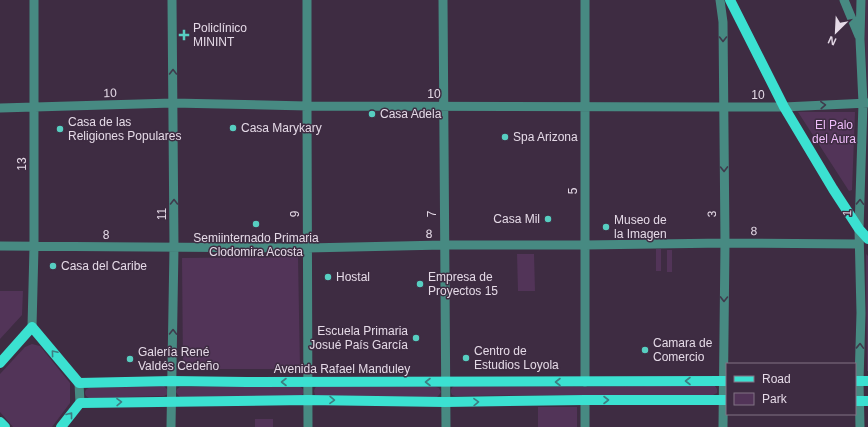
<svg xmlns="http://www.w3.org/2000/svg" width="868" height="427" font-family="Arial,sans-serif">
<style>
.built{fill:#48314d}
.green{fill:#523458}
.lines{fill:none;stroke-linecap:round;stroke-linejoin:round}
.minor{stroke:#478a82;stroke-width:9}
.major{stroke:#3be1d1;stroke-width:10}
.oneway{stroke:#3f3a4c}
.oneway2{stroke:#3d7d82}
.poi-dot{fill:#57cec1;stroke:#3e2c42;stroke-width:1.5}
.labels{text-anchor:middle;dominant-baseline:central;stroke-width:3;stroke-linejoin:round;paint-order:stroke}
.poi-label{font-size:12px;fill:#e5dae7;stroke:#3e2c42;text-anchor:start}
.street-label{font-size:12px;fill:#e5dae7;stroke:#3e2c42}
.park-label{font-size:12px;fill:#f0bdfb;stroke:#3e2c42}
</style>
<rect width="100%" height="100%" fill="#3e2c42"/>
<!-- built -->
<path class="built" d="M866,0H868V96L865,38Z"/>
<!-- green -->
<path class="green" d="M798,112H855L852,190L849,191Z
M656,249H661V271H656Z
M667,250H672V272H667Z
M517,254H534L535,291H518Z
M866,254L868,256V371H867Z
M298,257L300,369H183L182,258Z
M0,291H23L22,315L0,339Z
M32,344L40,346L70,383V403L52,427H13L0,412V374L25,347Z
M713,385C716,386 718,389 717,393L713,395H584L455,396L452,395C450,391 451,388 454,386L585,387Z
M164,386L167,389L168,394L164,396L89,398L86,396C84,393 85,389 89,388Z
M299,386C303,388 306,392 301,396L180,397L178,395L176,392L177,389L180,387Z
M317,386L436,387L439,388L441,392L439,395L437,397L318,396L315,395L314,391L315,388Z
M538,407H577V427H538Z
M255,419H273V427H255Z"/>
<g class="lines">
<!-- minor -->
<path class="minor" d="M307,0V106L308,427
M443,0L446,427
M720,0L723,22L725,243L723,427
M844,0L859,36
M0,108L173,103L307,106L723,107H784L868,103
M0,246L307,248L444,245H585L725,243L859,244
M32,327L34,247V0
M585,382V0
M79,383L80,403
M171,427L174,247L172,0
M585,427V400
M860,427L859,381L861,313L859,229L863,103L860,39L861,0"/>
<!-- major -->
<path class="major" d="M730,0L784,107L833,189L859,229L868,239
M0,363L32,327L79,383L172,381L247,382L727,381
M855,381H868
M855,401H868
M0,422L5,427
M61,427L80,403L308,400L445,402L585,400H727"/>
</g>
<!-- one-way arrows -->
<defs><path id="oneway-chevron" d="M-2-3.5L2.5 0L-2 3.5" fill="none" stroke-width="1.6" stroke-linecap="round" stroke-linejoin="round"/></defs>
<g class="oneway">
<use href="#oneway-chevron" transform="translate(723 39) rotate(90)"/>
<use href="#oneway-chevron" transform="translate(173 72) rotate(-90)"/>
<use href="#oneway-chevron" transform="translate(823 105) rotate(-3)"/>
<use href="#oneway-chevron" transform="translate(724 169) rotate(89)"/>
<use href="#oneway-chevron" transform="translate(174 202) rotate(-90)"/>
<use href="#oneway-chevron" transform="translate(860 202) rotate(-88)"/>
<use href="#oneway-chevron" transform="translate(724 299) rotate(91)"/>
<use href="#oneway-chevron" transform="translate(173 332) rotate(-89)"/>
<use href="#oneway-chevron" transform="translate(860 346) rotate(-88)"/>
</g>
<g class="oneway2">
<use href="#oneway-chevron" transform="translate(54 353) rotate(-130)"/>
<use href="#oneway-chevron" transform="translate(688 381) rotate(180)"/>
<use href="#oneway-chevron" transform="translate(284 382) rotate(180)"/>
<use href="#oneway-chevron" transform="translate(428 382) rotate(180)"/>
<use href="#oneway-chevron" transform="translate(558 382) rotate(180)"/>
<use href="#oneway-chevron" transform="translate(332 400) rotate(1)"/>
<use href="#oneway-chevron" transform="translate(606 400)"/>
<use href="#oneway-chevron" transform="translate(119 402) rotate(-1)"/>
<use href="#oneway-chevron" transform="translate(476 402) rotate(-1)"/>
<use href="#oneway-chevron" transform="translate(70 415) rotate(-52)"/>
</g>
<!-- markers -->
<g class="poi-dot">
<path d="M182 29h4v4h4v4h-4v4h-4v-4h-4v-4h4z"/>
<circle cx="372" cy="114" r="4"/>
<circle cx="233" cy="128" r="4"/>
<circle cx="60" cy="129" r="4"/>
<circle cx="505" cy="137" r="4"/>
<circle cx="548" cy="219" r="4"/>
<circle cx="256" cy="224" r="4"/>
<circle cx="606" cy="227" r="4"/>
<circle cx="53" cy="266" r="4"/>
<circle cx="328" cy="277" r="4"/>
<circle cx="420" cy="284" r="4"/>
<circle cx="416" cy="338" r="4"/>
<circle cx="645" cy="350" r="4"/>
<circle cx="466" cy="358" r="4"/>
<circle cx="130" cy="359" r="4"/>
</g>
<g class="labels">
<!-- poi labels -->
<g class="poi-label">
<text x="193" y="28">Policlínico<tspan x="193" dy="14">MININT</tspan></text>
<text x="380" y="114">Casa Adela</text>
<text x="68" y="122">Casa de las<tspan x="68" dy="14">Religiones Populares</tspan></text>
<text x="241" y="128">Casa Marykary</text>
<text x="513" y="137">Spa Arizona</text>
<text x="540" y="219" text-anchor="end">Casa Mil</text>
<text x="614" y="220">Museo de<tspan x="614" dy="14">la Imagen</tspan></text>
<text x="256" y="238" text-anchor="middle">Semiinternado Primaria<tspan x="256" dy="14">Clodomira Acosta</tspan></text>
<text x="61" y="266">Casa del Caribe</text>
<text x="336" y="277">Hostal</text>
<text x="428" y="277">Empresa de<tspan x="428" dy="14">Proyectos 15</tspan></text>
<text x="408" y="331" text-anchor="end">Escuela Primaria<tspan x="408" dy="14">Josué País García</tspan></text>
<text x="653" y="343">Camara de<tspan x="653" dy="14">Comercio</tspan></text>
<text x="474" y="351">Centro de<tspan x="474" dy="14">Estudios Loyola</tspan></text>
<text x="138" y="352">Galería René<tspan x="138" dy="14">Valdés Cedeño</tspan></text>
</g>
<!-- street labels -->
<g class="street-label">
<text transform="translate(110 93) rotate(-2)">10</text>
<text x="434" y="94">10</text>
<text x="758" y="95">10</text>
<text transform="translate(22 164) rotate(-90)">13</text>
<text transform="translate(573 191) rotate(-90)">5</text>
<text transform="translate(847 213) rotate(-88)">1</text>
<text transform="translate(162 214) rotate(-90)">11</text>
<text transform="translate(295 214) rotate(-90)">9</text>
<text transform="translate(432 214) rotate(-90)">7</text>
<text transform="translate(712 214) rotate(-91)">3</text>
<text transform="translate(754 231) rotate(1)">8</text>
<text transform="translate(429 234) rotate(-1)">8</text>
<text x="106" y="235">8</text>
<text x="342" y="369">Avenida Rafael Manduley</text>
</g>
<!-- park labels -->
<g class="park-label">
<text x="834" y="125">El Palo<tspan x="834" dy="14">del Aura</tspan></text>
</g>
</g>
<!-- legend -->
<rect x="726" y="363" width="130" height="52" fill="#3e2c42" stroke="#817284"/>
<rect x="734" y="376" width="20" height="6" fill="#3be1d1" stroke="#817284"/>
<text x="762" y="383" font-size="12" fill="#e5dae7">Road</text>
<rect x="734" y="393" width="20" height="12" fill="#523458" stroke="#817284"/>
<text x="762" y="403" font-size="12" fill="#e5dae7">Park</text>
<!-- north arrow -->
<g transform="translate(836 32) rotate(204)" stroke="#3e2c42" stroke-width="3" paint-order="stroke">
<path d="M0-3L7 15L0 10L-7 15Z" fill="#e5dae7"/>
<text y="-6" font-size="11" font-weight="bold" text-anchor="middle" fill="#e5dae7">N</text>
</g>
</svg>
